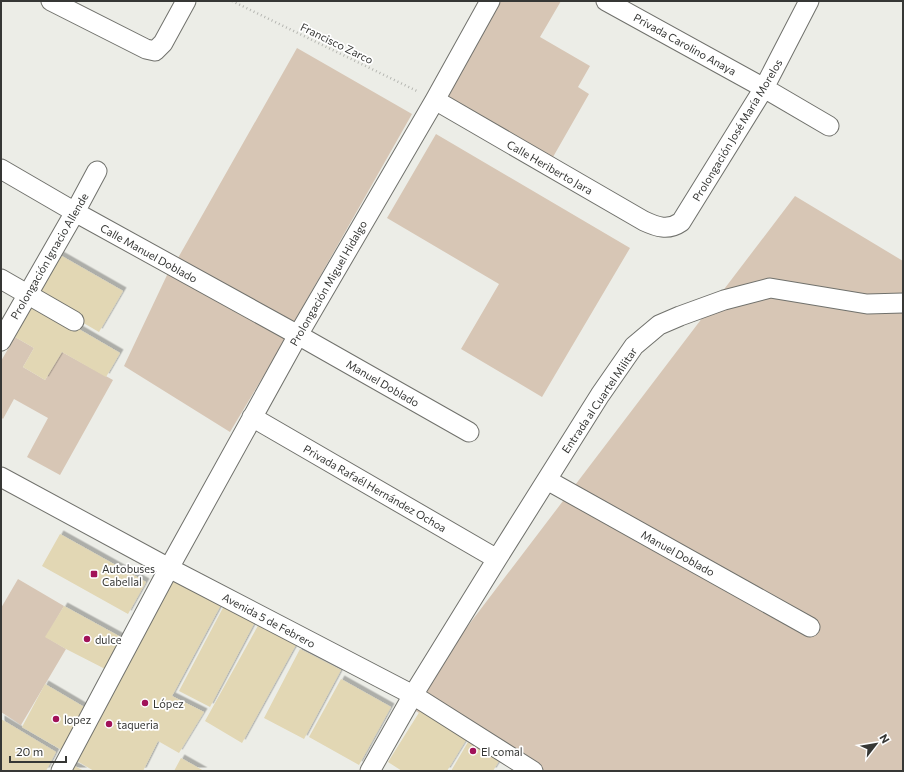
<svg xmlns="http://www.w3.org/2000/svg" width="904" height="772" font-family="Commissioner,sans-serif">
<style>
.green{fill:#d7c6b5}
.building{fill:#e2d7b4;filter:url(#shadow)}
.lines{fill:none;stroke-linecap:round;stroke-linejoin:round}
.minor-casing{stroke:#70716c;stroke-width:21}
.path{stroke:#b2b3ae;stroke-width:2.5;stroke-dasharray:1 3;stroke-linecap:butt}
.minor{stroke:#fff;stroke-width:19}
.poi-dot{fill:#a11259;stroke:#fff;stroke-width:1.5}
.labels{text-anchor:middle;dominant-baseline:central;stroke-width:3.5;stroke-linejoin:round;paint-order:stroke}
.street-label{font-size:11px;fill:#363735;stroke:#fff}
.poi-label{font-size:11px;fill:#363735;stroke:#fff;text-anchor:start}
</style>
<defs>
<filter id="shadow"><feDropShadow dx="3.5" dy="-3.5" stdDeviation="0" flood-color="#0004"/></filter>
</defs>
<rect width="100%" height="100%" fill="#ecede7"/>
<!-- green -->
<path class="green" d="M497,1H561L540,37L590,66L578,87L589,94L549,164L441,97Z
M297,48L412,114L293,324L178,258Z
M436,134L630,248L542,397L461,349L499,284L387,218Z
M795,196L903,261V771H520L407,706Z
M168,273L288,335L230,432L124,366Z
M15,337L34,348L23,367L45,380L62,352L113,380L60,475L27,457L48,418L14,399L3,419L1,417V361Z
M18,579L64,606L46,637L66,649L21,725L1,712V608Z"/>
<!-- building -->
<path class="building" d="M60,255L123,291L99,332L37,296Z
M34,303L120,353L106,377L62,352L45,380L23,367L34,348L15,337Z
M60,534L146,582L128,614L42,566Z
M171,575L222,603L172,696L204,712L179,753L158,741L143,771H94L72,758Z
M225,604L256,620L210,707L179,691Z
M64,606L128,641L111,672L66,649L45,637Z
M260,622L297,643L242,743L205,721Z
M300,649L341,670L304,739L264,718Z
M341,679L391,707L359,765L309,737Z
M45,684L91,711L67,753L22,727Z
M420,711L466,740L447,771H402L388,762Z
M1,719L56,752L46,771H1Z
M468,742L499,761L493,771H451Z
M181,758L204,771H174Z
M71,764L84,771H67Z"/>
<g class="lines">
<!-- minor casing -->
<g class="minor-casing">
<path id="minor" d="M51,1L146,49L155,51L163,43L186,1
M606,1L764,88L829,126
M435,100L644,221C657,227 668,231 681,222L764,88L809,1
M1,169L75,212L298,335L469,432
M1,279L74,321
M1,341L75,212L97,171
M252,417L497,559
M1,477L169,568L413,695L533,771
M547,480L810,627
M61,771L169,568L298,335L435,100L490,1
M370,771L413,695L497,559L600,395L634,346L659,325L680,316L724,300L770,288L867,304L903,303"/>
</g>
<!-- path -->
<path class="path" d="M232,1L419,92"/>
<!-- minor -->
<use href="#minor" class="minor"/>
</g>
<!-- markers -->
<g class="poi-dot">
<rect x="90" y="570" width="8" height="8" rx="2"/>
<circle cx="87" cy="639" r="4"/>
<circle cx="145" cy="703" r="4"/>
<circle cx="56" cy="719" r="4"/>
<circle cx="109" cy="724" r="4"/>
<circle cx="473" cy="751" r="4"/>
</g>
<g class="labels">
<!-- street labels -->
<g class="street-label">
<text transform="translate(337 43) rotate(26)">Francisco Zarco</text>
<text transform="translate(685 44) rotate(29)">Privada Carolino Anaya</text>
<text transform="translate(737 130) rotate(-59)">Prolongación José María Morelos</text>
<text transform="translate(550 167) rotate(30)">Calle Heriberto Jara</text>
<text transform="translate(149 253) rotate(29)">Calle Manuel Doblado</text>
<text transform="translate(49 256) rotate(-60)">Prolongación Ignacio Allende</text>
<text transform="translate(328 283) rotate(-60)">Prolongación Miguel Hidalgo</text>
<text transform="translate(383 383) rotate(30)">Manuel Doblado</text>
<text transform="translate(599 400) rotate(-56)">Entrada al Cuartel Militar</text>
<text transform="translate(375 488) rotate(30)">Privada Rafaél Hernández Ochoa</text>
<text transform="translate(678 553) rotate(29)">Manuel Doblado</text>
<text transform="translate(269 620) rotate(28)">Avenida 5 de Febrero</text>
</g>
<!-- poi labels -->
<g class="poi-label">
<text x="102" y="568">Autobuses<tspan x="102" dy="13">Cabellal</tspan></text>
<text x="95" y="639">dulce</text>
<text x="153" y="703">López</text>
<text x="64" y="719">lopez</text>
<text x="117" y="724">taqueria</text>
<text x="481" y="751">El comal</text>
</g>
</g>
<!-- border -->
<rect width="904" height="772" fill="none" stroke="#363735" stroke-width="4"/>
<!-- north arrow -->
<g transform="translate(876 744) rotate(59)" stroke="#ffffff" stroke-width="3" paint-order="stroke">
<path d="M0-3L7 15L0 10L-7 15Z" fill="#363735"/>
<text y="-6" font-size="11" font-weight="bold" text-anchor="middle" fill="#363735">N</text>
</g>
<!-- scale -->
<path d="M10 756v6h56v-6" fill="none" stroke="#363735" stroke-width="2"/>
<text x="16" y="756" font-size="12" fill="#363735" stroke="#ffffff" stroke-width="3" paint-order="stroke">20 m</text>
</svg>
